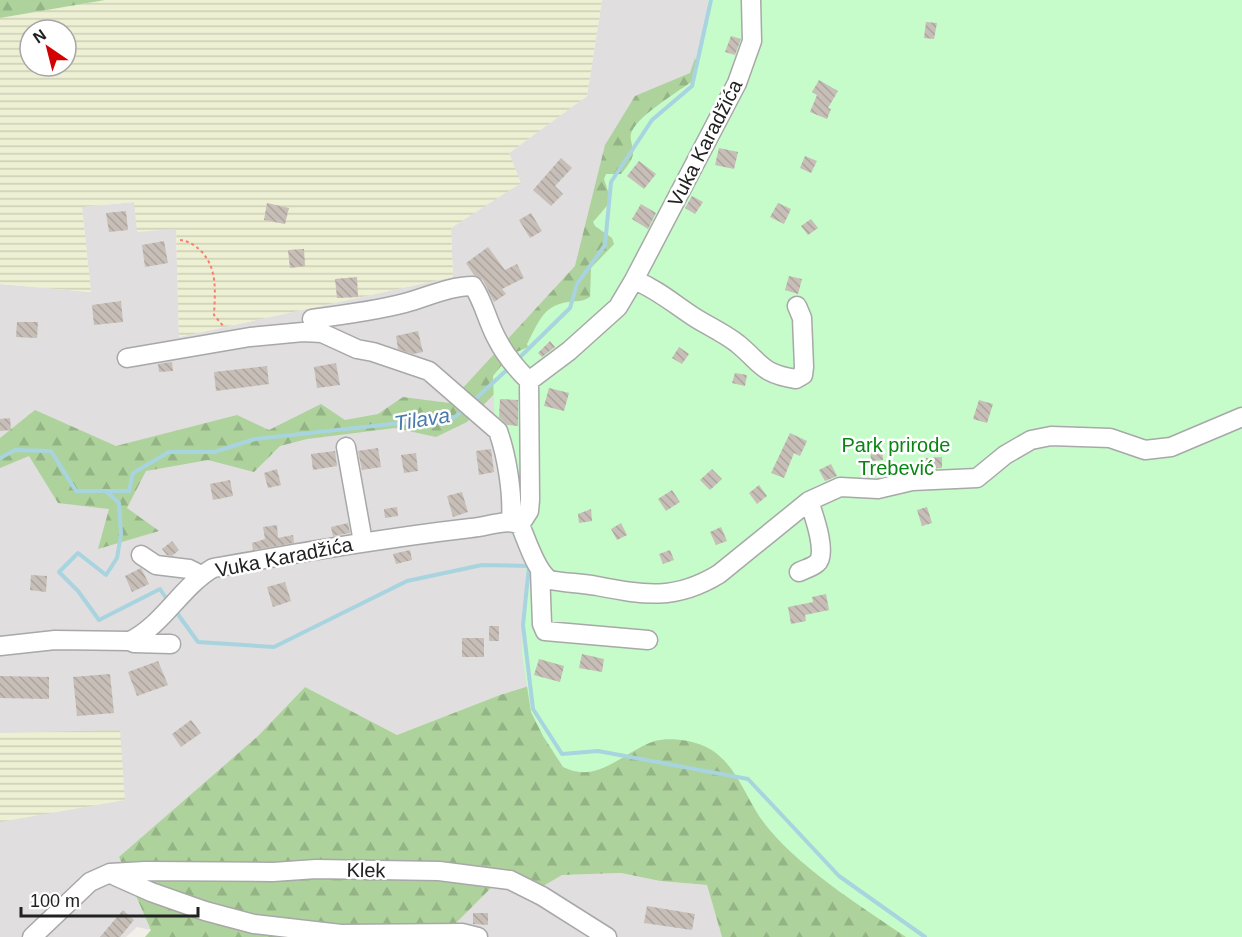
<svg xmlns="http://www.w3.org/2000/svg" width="1242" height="937" font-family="Helvetica,sans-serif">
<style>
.residential{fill:#e0dede}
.farmland{fill:url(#farmland-rules);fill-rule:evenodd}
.forest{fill:url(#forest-firs)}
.park{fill:#c6fbca}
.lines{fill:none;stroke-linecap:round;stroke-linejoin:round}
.stream{stroke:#a8d4e0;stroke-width:4}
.building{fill:url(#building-back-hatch)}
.minor-casing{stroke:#a8a8a8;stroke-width:21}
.path{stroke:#fc7c6f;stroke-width:2;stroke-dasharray:3 3;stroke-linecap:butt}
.minor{stroke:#fff;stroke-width:18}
.labels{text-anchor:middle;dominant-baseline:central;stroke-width:5;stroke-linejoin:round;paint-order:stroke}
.street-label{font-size:20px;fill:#212121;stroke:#fff}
.park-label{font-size:20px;fill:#0a8513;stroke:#fff}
.water-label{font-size:21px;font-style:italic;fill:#487aac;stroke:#fff}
</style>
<defs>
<pattern id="farmland-rules" width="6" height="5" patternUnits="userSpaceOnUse" patternTransform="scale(1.5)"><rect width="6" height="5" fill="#eef0d4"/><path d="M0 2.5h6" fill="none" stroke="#ccceb6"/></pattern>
<pattern id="forest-firs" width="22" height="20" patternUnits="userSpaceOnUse" patternTransform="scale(1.5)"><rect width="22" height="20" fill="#add29c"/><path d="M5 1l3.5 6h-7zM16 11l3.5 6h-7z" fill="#95b486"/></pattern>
<pattern id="building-back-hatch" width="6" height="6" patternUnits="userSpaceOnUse" patternTransform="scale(1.5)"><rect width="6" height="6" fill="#c7beb7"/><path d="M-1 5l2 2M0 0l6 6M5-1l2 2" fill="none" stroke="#aba39d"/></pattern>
</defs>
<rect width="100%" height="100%" fill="#f2efe8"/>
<!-- residential -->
<path class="residential" d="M602,0H877L580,670L500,695L397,735L305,687L257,737L151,930L137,927L126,937H0V284L91,292L82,207L135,202L176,229L179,337L453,277L451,228L520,183L509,153L587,96Z
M621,873L660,881L707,885L722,937H442L494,885L562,875Z"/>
<!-- farmland -->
<path class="farmland" d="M105,0H602L587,96L509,153L521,183L451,228L453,277L179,337L176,229L137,232L134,202L82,207L91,292L0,284V18ZM30,30H66V66H30Z
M120,730L125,800L0,822V733Z"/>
<!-- forest -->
<path class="forest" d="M0,0H105L0,18Z
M954,0H1242V937H722L707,885L660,881L621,873L562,875L531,893L494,885L442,937H145L151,930L119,857L257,737L305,687L397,735L500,695L580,670Z
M695,58L705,86L625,263L567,319L467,422L436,437L395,428L307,439L280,446L254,472L208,460L146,471L127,508L159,531L98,549L109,509L58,503L29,456L0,468V438L35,410L116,446L237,415L269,430L321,404L345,420L378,414L403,397L449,403L575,266L605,145L635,96L690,73Z"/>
<!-- park -->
<path class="park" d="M708,0H1242V937H906C860,906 790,862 759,816C743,791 733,759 704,746C690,740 669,737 655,741C624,751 598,785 563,767L543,736L531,712L522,654L526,565L520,543L513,537L510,530L495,435L493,376L510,355L528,347L527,344C538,324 542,306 567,302C575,301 583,302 590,297L591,268L614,244L612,238L595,226L593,222L611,201L604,179L606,174H621C625,169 632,161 633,154C634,146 628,139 632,131C639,115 679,91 694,80L704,41Z"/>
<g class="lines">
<!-- stream -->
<path class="stream" d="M517,360L570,308L577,284L605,245L611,182L652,120L692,86L711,0
M473,401L509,368
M0,458L15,450L51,451L76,491H129L133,473L169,452H214L255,439L455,417L465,408
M106,491L119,503L121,534L117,558L106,575L78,553L59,572L78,591L99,620L160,589L166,598
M177,613L198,642L274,647L407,581L482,565L529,566L523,625L533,709L562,754L598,751L748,779L839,876L925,937"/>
</g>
<!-- building -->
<path class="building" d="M926,22L937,23L934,39L924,38Z
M731,36L741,39L735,55L725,52Z
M819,80L838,91L828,108L831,109L827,119L810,112L817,95L812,92Z
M719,148L738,152L734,169L715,165Z
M805,156L817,161L811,173L800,168Z
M561,158L572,168L555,186L563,194L551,206L533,190Z
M639,161L656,174L644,189L627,176Z
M692,196L703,202L695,214L685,208Z
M267,203L289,208L285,224L264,220Z
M778,203L791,209L784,224L770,217Z
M641,204L656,213L648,229L632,219Z
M126,211L128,230L109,232L106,213Z
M531,213L542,231L530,238L519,220Z
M811,219L818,228L808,235L801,226Z
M164,241L168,263L145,267L142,245Z
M488,247L505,270L517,264L524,278L502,289L506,294L494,302L483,280L474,275L466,263Z
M304,249L305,266L290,268L288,250Z
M789,276L802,279L798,294L785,290Z
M357,277L358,297L337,298L335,279Z
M121,301L123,322L94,325L92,305Z
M17,322H38L37,338L16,337Z
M418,331L423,352L413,354L398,349L396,336Z
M550,341L555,347L542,357L538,353Z
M679,347L689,354L682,364L672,358Z
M172,362L173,371L159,372L158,364Z
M336,363L340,385L317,388L314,367Z
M267,366L269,384L216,391L214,372Z
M735,373L747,375L745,386L732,383Z
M549,388L569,393L564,411L544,406Z
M500,399L518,400V426L507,425L499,417Z
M979,400L993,404L987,423L973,419Z
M10,418L11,430L0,431V419Z
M790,433L807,441L800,456L794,453L784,478L771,473Z
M882,445L883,460L871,461L870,446Z
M378,448L381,467L362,470L358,451Z
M491,449L494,472L479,475L476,451Z
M335,451L337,466L313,470L311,454Z
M416,453L418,471L404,473L401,455Z
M942,457V468L927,469L926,458Z
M831,464L837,476L825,481L819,470Z
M277,469L281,485L268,488L264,473Z
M712,469L722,479L710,490L700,480Z
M230,480L233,496L213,500L210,484Z
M759,485L767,496L757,504L749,493Z
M672,490L680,502L666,511L658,499Z
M462,492L468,512L453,517L447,496Z
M397,507L398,516L385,518L384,509Z
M927,507L932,523L922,526L917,510Z
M591,509L592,521L579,523L578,514Z
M348,523L350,533L333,536L331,527Z
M621,523L627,535L617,540L611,529Z
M277,525L278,538L293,535L294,543L253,550L252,543L265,539L263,527Z
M721,527L727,541L716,545L710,532Z
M172,541L179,550L172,556L167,555L162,549Z
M410,550L412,560L396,564L393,554Z
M670,550L674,560L663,564L659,554Z
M141,568L149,584L132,592L125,576Z
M31,575L47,576L46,592L30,590Z
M285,582L291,601L273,607L267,587Z
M826,594L829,610L805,615L806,621L791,624L788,607L813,602L812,597Z
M489,626H499V641H489Z
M462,638H484V657H462Z
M582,654L604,659L602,672L579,668Z
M539,659L564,666L560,682L534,675Z
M158,661L168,685L137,696L128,672Z
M110,674L114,713L77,716L73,677Z
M0,676L49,677V699L0,698Z
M191,720L201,733L181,747L172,734Z
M647,906L695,914L692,930L644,923Z
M123,910L134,920L120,937H100Z
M473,913H488V925L473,924Z"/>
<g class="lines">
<!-- minor casing -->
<g class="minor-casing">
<path id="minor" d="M634,280C657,289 674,304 694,317C708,326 724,333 738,344C762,364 762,374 796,379L803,375L804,367L802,318L797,306
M312,319C343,315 374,311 405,303C427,297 450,286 473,286C484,302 487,321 497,339C505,355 516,368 529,381
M127,358L250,337L303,332L322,333L357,349L373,352L429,371L498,431C507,456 513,494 511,521
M346,447L363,542
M520,525C527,540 536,572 550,580C565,583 581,583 597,586C644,595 675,601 719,574L809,501L840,487L878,489L912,481L977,478L1005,455L1031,440L1051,436L1110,438L1145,450L1171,447L1242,417
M141,555L156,565L189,569L201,575
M540,570L542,624L545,631L648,640
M799,572C805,569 813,567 817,563C828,554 813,513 809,501
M130,641L134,643L171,644
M0,646L55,640L130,641C163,625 181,587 213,568C299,553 384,538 471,528C487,527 506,518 520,525L529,511L530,500L529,381L569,351L618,307L634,280L737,83L752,41L751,0
M115,876L151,892L205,911L254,924L341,934L462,933L478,937
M32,937L90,882L110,873L145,871L273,872L316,869L439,871L510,880L542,896L607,937"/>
</g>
<!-- path -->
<path class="path" d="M180,240C188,241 195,245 201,251C218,269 215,292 214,315L224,327"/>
<!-- minor -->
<use href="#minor" class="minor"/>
</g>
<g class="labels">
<!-- street labels -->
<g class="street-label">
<text transform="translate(705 143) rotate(-63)">Vuka Karadžića</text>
<text transform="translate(284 557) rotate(-11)">Vuka Karadžića</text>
<text transform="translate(366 870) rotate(1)">Klek</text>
</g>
<!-- park labels -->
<g class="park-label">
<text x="896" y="445">Park prirode<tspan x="896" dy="23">Trebević</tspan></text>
</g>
<!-- water labels -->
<g class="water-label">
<text transform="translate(422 419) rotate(-9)">Tilava</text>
</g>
</g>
<!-- north arrow -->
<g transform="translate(48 48) rotate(325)"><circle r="28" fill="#ffffff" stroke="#a6a6a6" stroke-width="1.5"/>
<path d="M0-4.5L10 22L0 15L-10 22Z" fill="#d30002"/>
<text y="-9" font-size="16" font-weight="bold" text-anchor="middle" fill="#212121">N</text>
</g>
<!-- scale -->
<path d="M21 907v9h177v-9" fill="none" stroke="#212121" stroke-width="3"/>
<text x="30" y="907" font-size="18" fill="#212121" stroke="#ffffff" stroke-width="4.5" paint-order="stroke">100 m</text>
</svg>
